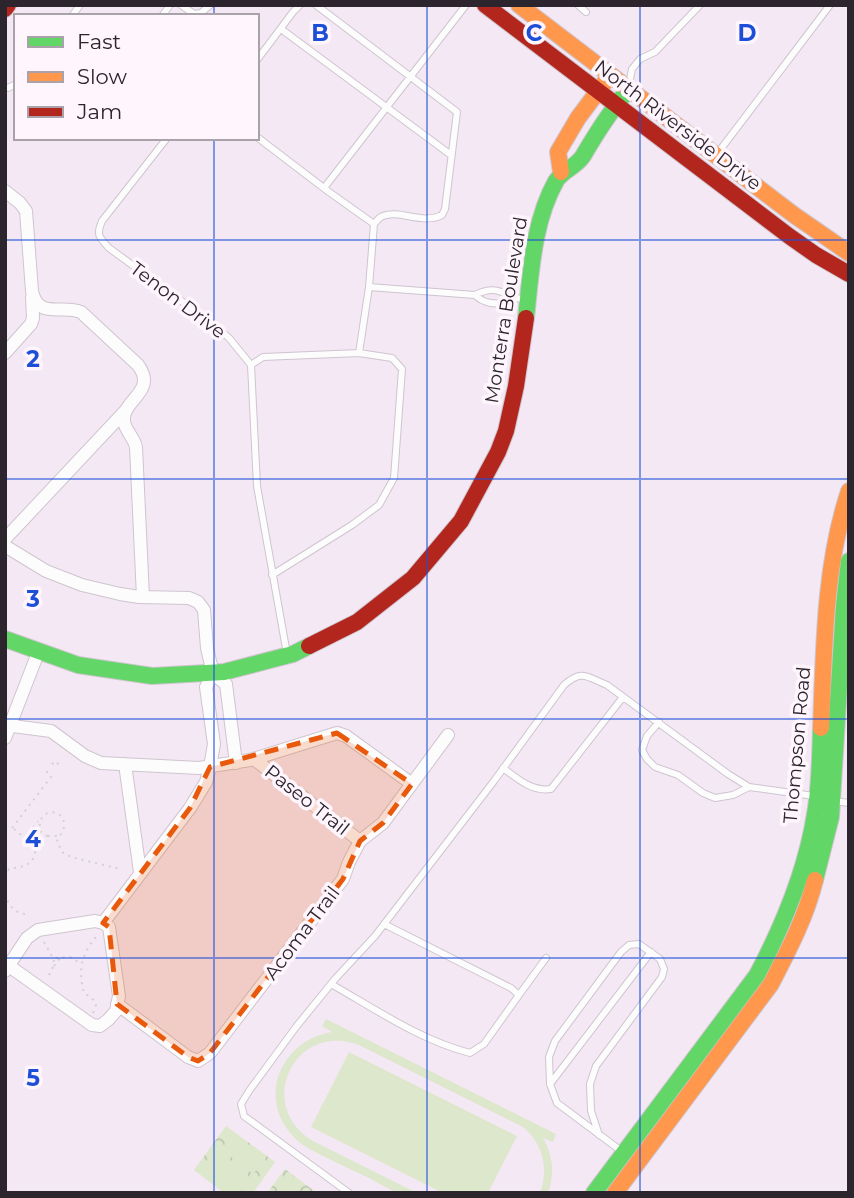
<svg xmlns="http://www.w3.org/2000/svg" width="854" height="1198" font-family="Montserrat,sans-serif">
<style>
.park{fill:url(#park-crowns)}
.garden{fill:#dde7cc}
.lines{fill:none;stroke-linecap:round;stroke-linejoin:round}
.lane-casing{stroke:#cec5ce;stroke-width:8}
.street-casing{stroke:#cec5ce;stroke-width:14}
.fast-casing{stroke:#cec5ce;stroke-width:18}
.slow-casing{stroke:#cec5ce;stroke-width:18}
.jam-casing{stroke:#cec5ce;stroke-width:18}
.path{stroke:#d4d0d4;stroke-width:2;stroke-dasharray:2 5;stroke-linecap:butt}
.lane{stroke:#fdfcfd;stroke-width:6}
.street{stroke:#fdfcfd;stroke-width:12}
.fast{stroke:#63d668;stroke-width:16}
.slow{stroke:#ff974d;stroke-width:16}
.jam{stroke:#b3261e;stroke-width:16}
.marked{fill:#e8590c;fill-opacity:0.2;stroke:#e8590c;stroke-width:5;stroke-dasharray:14 9;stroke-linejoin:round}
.grid{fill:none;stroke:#1d4ed8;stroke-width:2;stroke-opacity:0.55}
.labels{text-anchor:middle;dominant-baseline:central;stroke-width:7;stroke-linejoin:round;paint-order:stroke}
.street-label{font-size:19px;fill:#2d252d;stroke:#fef5fd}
.grid-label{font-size:23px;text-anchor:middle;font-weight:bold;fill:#1d4ed8;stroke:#fef5fd;stroke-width:7;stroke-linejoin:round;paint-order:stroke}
</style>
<defs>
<pattern id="park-crowns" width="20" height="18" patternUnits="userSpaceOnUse" patternTransform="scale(1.75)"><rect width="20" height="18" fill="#dde7cc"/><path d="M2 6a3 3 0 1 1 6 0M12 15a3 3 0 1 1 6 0" fill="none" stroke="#bec6b0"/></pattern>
</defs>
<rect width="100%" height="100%" fill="#f4e8f4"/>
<!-- park -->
<path class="park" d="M226,1126L275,1162L253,1193H224L194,1170Z
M285,1169L317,1193H267Z"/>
<!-- garden -->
<path class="garden" d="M326,1019L556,1134L553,1142L543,1138C553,1156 555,1173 548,1193H540C549,1168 543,1144 523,1127L361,1046C296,1019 253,1105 313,1141L417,1193C411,1193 405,1193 400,1193C391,1191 380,1184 371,1179C349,1168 324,1158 303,1145C297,1141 292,1136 288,1130C258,1090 286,1039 332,1032L322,1026Z
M349,1052L517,1136L488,1193H443L311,1127Z
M232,1136L264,1159L253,1174L222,1150Z
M216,1159L247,1182L240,1193H231L205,1173Z"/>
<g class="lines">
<!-- lane casing -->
<g class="lane-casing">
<path id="lane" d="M181,5L194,14L201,13L210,5
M316,5L457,112L445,209L442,215C423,225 399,209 383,216C379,217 377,221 374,224
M578,5L586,12
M72,16L80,5
M162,16L170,5
M281,29L451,155
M257,60L293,12L300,5
M629,84L632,69L640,59L655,52L700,5
M5,87L8,88L16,84
M257,137L329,192L374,224
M167,138L102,221C96,235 99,237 109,248L213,324L229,338L251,365L257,486L287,654
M717,154L830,5
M324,188L466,5
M369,287L475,295C487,289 499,287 510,298
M475,295C484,304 494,304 506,303L510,298L527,299
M359,353L369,287L374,224
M251,365L263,357L359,353L392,358L402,369L394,478L379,505L352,525L272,575
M659,722L647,736L642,750L647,759L655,767L678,775L703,793L715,798L733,795L749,787
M503,768C518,779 532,792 551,789L623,697
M834,801L849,803
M331,984C375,1009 420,1040 470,1053L484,1044L519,995L511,988L384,924
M519,995L546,958
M550,1084L651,952
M599,1135L591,1111L590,1084L596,1066L662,977L664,969L660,959L639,944L629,945L621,952L555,1041L549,1057L550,1084L557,1103L624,1153
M349,1193L244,1116L241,1104L249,1091L296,1027L335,979L375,936L494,781L564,685C582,669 587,677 607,685L728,774L749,787L814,796"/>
</g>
<!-- street casing -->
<g class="street-casing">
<path id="street" d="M5,191L20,203L26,211L32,291C38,320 62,304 81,312L138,365C158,392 122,399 124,421C125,431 134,437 136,447L143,597
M5,353L31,324L33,318L32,297
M5,539L127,409
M5,546L46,571L82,585L120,594L139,597L189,598L198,602L204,610L207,648L213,674L206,687L214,744L210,767L206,782L190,808L103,923
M213,674L226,684L236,763
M5,725L51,731L85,756L101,763L199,768L250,760L337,733L346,736L412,784
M5,738L38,653
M254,759L360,841
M125,764L140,872
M9,966L92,1025L100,1026L108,1020L116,1011L119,996L109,927L103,923
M5,971L27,938L38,930L95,921L103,923
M117,1004L188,1057L198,1061L210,1053L343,879L349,862L360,841L383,823L448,735"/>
</g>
<!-- fast casing -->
<g class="fast-casing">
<path id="fast" d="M526,318C531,273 533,222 556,181C563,170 576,167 583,156C597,132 611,110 629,89
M5,639L78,665L152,676L224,672L293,654L309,646
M815,880L831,817L844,606L849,561
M594,1193L757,975C784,924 806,871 815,814C820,786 820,757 821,728"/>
</g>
<!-- slow casing -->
<g class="slow-casing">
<path id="slow" d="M519,5L794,215L849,253
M561,172L558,152L578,118L605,82
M821,728C824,650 824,566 849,491
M615,1193L771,984C788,951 806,917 815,880"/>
</g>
<!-- jam casing -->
<g class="jam-casing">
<path id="jam" d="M485,5L789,236L816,255L849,274
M5,9L8,5
M309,646L357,622L413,578L461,521L498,452L506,431L516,386L526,318"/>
</g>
<!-- path -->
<path class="path" d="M52,763L56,766L61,759
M12,828L51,777L50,774L46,771
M14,829L20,834L29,835
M48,836L53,837L59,835
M36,846L30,835L31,830L38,821
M5,877L9,869L25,866L32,861L37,847L47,836L40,831C36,806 66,808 64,826C64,830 59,837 57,841L62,852L71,857L120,869
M5,894C8,905 15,914 27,914
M44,942L53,958L70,957L80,963
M54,966L61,957
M49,975L53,967L54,959
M93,1013L96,1005L92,998L84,993C78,971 81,955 95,938H98"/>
<!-- lane -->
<use href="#lane" class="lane"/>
<!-- street -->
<use href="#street" class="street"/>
<!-- fast -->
<use href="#fast" class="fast"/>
<!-- slow -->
<use href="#slow" class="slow"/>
<!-- jam -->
<use href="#jam" class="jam"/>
</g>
<!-- marked area -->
<path class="marked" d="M337,733L412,784L383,823L360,841L343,879L210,1053L198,1061L188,1057L117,1004L109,927L103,923L190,808L210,767Z"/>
<!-- grid -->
<path class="grid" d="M214,5V16M427,5V1193M640,5V1193M214,138V1193M5,240H849M5,479H849M5,719H849M5,958H849"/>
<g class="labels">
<!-- street labels -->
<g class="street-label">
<text transform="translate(678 125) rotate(37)">North Riverside Drive</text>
<text transform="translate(178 300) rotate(37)">Tenon Drive</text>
<text transform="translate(506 310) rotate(-81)">Monterra Boulevard</text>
<text transform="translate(797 745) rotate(-85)">Thompson Road</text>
<text transform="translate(307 800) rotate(38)">Paseo Trail</text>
<text transform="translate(302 933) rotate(-53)">Acoma Trail</text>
</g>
</g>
<g class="grid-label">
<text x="320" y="41">B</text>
<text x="534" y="41">C</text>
<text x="747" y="41">D</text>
<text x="33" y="367">2</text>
<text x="33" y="607">3</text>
<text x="33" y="847">4</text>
<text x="33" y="1086">5</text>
</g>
<!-- border -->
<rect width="854" height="1198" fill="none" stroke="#2d252d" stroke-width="14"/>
<!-- legend -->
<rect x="14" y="14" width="245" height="126" fill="#fef5fd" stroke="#aaa2aa" stroke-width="2"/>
<rect x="28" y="37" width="35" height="10" fill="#63d668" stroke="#aaa2aa" stroke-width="2"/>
<text x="77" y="49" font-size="21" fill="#2d252d">Fast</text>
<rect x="28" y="72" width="35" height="10" fill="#ff974d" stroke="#aaa2aa" stroke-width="2"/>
<text x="77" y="84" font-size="21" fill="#2d252d">Slow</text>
<rect x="28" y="107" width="35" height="10" fill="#b3261e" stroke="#aaa2aa" stroke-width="2"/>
<text x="77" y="119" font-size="21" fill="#2d252d">Jam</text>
</svg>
